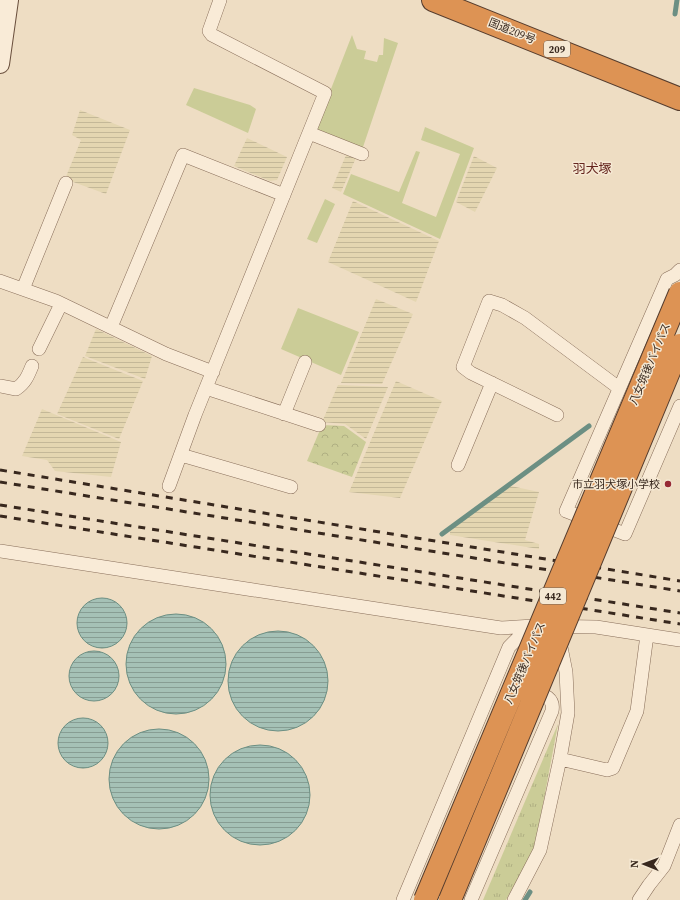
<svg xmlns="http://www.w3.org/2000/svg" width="680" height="900" font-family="'Source Serif 4','Noto Sans JP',serif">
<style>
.farmland{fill:url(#farmland-rules)}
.green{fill:#cbcc97}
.forest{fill:url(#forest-crowns)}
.park{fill:url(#park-tufts)}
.water{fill:url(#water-rules);stroke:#6c8f83}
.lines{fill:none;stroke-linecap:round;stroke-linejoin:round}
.stream{stroke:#6c8f83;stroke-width:5}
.street-casing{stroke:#886e5a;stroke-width:14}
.secondary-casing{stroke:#6a4f3d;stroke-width:20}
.highway-casing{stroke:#563d2e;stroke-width:24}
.street{stroke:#f9ebd7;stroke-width:13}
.secondary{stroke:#f9ebd7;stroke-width:18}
.highway{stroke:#dd9354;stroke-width:22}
.rail{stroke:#38281e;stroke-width:3;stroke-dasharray:7 7;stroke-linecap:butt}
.highway-bridge-casing{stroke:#563d2e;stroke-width:24;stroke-linecap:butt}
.highway-bridge{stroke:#dd9354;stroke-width:22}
.poi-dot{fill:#972a36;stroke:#f5e8d3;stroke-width:1.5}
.labels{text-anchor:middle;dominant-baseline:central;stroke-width:3;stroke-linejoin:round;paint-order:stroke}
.shield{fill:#f5e8d3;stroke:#716254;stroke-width:1}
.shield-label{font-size:10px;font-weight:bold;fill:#38281e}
.street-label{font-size:11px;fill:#38281e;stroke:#f5e8d3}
.poi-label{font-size:11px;fill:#38281e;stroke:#f5e8d3;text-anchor:end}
.quarter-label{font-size:13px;fill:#65251e;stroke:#f5e8d3}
</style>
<defs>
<pattern id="farmland-rules" width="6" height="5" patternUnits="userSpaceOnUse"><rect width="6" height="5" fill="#e4d6b1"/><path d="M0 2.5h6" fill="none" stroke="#c4b898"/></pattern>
<pattern id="forest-crowns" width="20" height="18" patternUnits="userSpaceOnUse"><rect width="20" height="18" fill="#cbcc97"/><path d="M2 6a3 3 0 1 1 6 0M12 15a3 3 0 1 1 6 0" fill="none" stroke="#afaf82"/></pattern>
<pattern id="park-tufts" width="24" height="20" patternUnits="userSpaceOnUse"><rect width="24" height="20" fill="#cbcc97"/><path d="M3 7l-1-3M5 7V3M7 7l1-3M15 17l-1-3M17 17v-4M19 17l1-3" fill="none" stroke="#afaf82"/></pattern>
<pattern id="water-rules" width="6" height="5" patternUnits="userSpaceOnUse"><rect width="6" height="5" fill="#a5c1b6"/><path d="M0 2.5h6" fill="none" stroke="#879d93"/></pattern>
</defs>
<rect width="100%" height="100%" fill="#eeddc3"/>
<!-- farmland -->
<path class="farmland" d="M80,110L130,130L106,194L65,179L81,140L72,135Z
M247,138L287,157L277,180L270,181L234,166Z
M346,155L356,158L341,192L332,188Z
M474,156L497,168L475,212L456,202Z
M353,201L439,241L416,302L328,262Z
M376,299L413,314L382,384L341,383Z
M96,329L152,356L145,379L85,356Z
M83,357L143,381L119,439L57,414Z
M396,381L442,401L400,498L349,492Z
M338,385L388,387L366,439L345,424L322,422Z
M42,409L121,442L111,477L55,471L47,460L22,456Z
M511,486L539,492L525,540L539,544V549L450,535V530Z"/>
<!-- green -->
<path class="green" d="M352,35L357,49L366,51L364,59L377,62L379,55H383L384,38L398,43L362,150L315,130Z
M194,88L250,105L256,109L248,133L186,105Z
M425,127L474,148L440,239L343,194L351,174L399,192L416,151L420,152L402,203L436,217L460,154L421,140Z
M325,199L335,204L317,243L307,239Z
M298,308L359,332L341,375L281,349Z"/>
<!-- forest -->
<path class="forest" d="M322,425L344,426L366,442L352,477L307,461Z"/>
<!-- park -->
<path class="park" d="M558,724L535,847L506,900H483Z"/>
<!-- water -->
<path class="water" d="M77 623a25 25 0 1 1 50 0a25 25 0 1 1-50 0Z
M126 664a50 50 0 1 1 100 0a50 50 0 1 1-100 0Z
M228 681a50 50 0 1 1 100 0a50 50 0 1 1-100 0Z
M69 676a25 25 0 1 1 50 0a25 25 0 1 1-50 0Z
M58 743a25 25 0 1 1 50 0a25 25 0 1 1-50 0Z
M109 779a50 50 0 1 1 100 0a50 50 0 1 1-100 0Z
M210 795a50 50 0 1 1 100 0a50 50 0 1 1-100 0Z"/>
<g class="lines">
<!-- stream -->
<path class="stream" d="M675,14L677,0
M442,534L589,426
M525,900L530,892"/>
<!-- street casing -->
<g class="street-casing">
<path id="street" d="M309,133L362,154
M680,270L675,275L667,279L566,511L625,534L680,406
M0,281L56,301L166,354L213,372
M23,289L66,183
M111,327L183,155L284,195
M39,349L61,304
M0,386L16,389C25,383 28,376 32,366
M206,388L319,425
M284,414L305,362
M557,415L471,373L463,367L489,301L502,305L525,318L619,388
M181,455L291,487
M458,465L492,383
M169,486L195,415L325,93L212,35L209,31L220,0
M0,551L501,628L534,626L596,627L680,640
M560,759L607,770L613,768L637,711L647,635
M403,900L509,647L522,634L533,627
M471,900L552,711C555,696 541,694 529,690
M514,900L540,850L560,759L568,713L566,672L561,647L555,643
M639,900L649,885L664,866L680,825"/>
</g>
<!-- secondary casing -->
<g class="secondary-casing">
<path id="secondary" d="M0,64L9,0"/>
</g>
<!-- highway casing -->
<g class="highway-casing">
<path id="highway" d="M433,0L680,99"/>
</g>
<!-- street -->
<use href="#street" class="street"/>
<!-- secondary -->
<use href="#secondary" class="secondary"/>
<!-- highway -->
<use href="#highway" class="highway"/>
<!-- rail -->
<path class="rail" d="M0,470L680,581
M0,482L680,591
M0,505L680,613
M0,516L680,624"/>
<!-- highway-bridge casing -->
<g class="highway-bridge-casing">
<path id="highway-bridge" d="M425,900L680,293
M450,900L680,345"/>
</g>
<!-- highway-bridge -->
<use href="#highway-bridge" class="highway-bridge"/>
</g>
<!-- markers -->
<circle class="poi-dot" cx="668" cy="484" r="4"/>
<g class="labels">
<!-- shield labels -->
<g class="shield">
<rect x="544" y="41" width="26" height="16" rx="3"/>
<rect x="540" y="588" width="26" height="16" rx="3"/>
</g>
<g class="shield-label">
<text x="557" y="49">209</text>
<text x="553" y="596">442</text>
</g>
<!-- street labels -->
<g class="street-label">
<text transform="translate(512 31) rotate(22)">国道209号</text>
<text transform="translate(650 364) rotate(-67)">八女筑後バイパス</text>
<text transform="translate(525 663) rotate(-67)">八女筑後バイパス</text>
</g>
<!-- poi labels -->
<g class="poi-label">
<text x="660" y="484">市立羽犬塚小学校</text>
</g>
<!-- quarter labels -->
<g class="quarter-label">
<text x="592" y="168">羽犬塚</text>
</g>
</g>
<!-- north arrow -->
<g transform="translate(644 864) rotate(271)" stroke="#f5e8d3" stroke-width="3" paint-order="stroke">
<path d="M0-3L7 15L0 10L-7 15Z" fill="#38281e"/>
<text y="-6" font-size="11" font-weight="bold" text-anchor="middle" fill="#38281e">N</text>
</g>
</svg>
